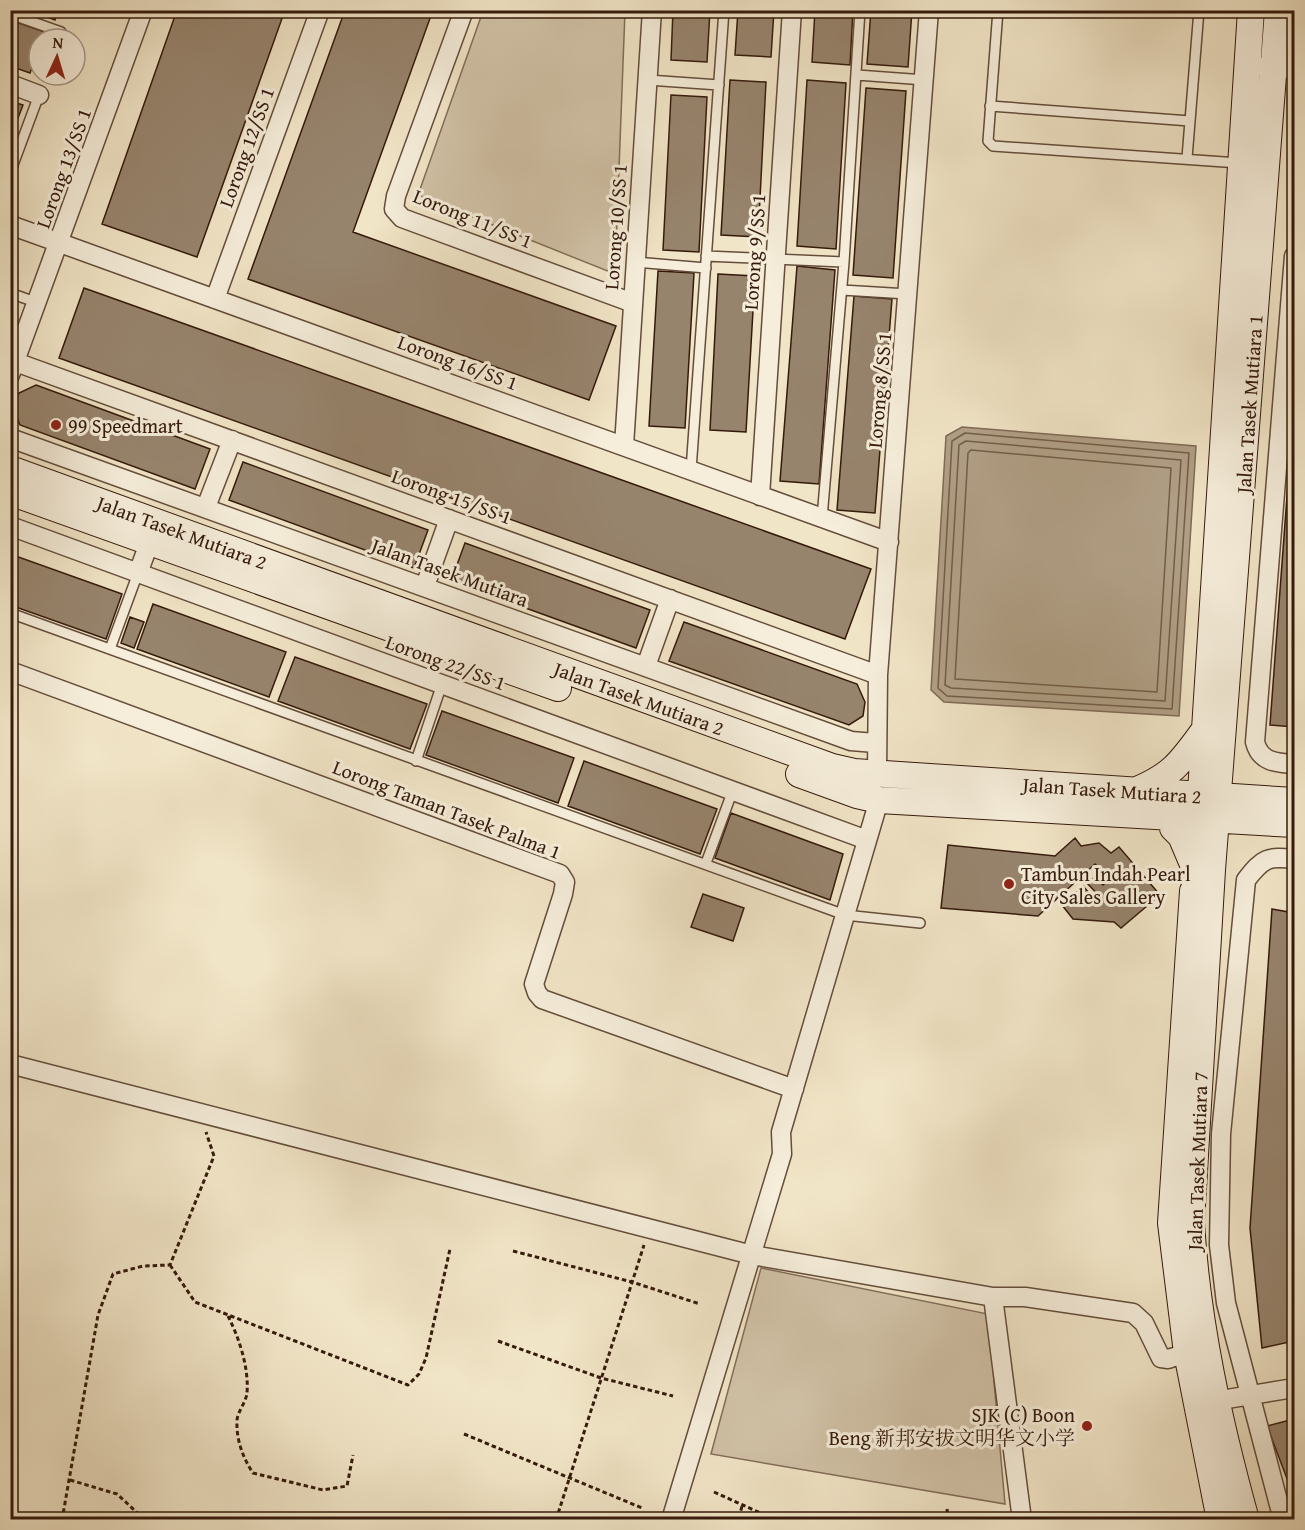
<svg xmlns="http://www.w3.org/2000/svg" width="1305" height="1530" font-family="'Gentium Book Plus','Noto Serif SC',serif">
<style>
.green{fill:#d1c2a7;stroke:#836e5a;stroke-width:1.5}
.water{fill:#b1a087;stroke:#7f6a56;stroke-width:1.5}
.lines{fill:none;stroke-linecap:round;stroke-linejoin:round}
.shore{stroke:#735d4a;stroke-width:1.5}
.building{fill:#97846d;stroke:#351a0c;stroke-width:1.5}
.lane-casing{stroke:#644d3b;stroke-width:12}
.street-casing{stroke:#644d3b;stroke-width:21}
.secondary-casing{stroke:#351a0c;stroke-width:28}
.path{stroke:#351a0c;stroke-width:3;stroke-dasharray:4.5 3;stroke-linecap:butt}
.lane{stroke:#f6eedb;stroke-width:9}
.street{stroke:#f6eedb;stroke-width:18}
.secondary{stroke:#f6eedb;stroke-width:26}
.poi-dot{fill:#8f2418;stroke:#f6eedb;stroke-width:2}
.labels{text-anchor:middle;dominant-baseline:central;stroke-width:6;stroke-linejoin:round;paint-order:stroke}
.street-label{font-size:20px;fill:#351a0c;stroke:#f6eedb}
.poi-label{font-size:20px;fill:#351a0c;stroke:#f6eedb;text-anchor:start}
</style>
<rect width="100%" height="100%" fill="#f1e5c7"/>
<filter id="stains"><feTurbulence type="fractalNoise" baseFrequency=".00333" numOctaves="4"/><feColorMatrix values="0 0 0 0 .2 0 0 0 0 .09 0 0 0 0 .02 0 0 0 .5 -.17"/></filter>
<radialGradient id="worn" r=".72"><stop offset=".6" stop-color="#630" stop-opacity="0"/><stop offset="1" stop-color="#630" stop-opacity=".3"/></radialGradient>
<!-- green -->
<path class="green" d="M483,11H625L615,274L418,195Z
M761,1268L988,1314L1005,1504L711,1454Z"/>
<!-- water -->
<path class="water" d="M962,427L1196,446L1179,716L944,702L931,690L946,436Z"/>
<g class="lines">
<!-- shore -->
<path class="shore" d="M965,433L1189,453L1172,709L947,696L938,688L952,441Z
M966,441L1181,460L1165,701L951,688L945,685L959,445Z
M971,450L1171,468L1157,692L955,679L968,453Z"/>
</g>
<!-- building -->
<path class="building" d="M28,10H58L55,20Z
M177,10H285L197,257L102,224Z
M345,10H433L353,232L616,326L589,400L248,279Z
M673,10H710L707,62L671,60Z
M738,10H774L771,57L735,55Z
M815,10H853L850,65L812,62Z
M871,10H912L908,67L867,64Z
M10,20L45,32L42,39H39V49L30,73L10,66Z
M730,80L766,82L758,237L721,235Z
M807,80L846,83L836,249L797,246Z
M866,88L906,91L893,278L853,275Z
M671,95L707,97L699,252L663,250Z
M10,101L23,105L10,139Z
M797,266L835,270L819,484L780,481Z
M658,271L694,273L685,428L649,426Z
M718,274L755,276L746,432L710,430Z
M84,288L871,569L845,639L59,358Z
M854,296L892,299L875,513L837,510Z
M36,385L210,449L195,489L20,425L13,408L19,393Z
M1294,402V727L1270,725Z
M243,462L428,530L414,568L229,500Z
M465,543L650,610L636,648L451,581Z
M10,554L122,594L106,639L10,605Z
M153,604L286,652L269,697L137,649Z
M130,617L144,622L134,648L121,643Z
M684,622L857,684L865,702L863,716L849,725L669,661Z
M295,657L427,704L410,749L278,701Z
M442,711L574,758L558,803L426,755Z
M584,761L717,809L700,854L568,806Z
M731,813L843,854L830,900L715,858Z
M1075,838L1081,846L1099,843L1111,853L1119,847L1160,895L1121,928L1114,922L1073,919L1062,905L1083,886L1098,903L1103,900L1087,883L1095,877L1103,885L1110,879L1095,864L1038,916L941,908L948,845L1055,856Z
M703,894L744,908L733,941L691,927Z
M1272,909L1294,913V1341L1262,1348L1250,1228Z
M1294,1419V1497L1267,1426Z"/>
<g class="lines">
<!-- lane casing -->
<g class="lane-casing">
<path id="lane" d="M998,10L988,141L993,146L1239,163
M1186,10L1199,12
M10,14L61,32
M857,75L925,80
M648,80L719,85
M990,106L1190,121
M1187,158L1199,10
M10,173L39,95
M706,256L844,262
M635,262L706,268
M842,290L908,294
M10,293L38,303
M691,470L724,10
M822,518L844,262L860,10
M10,613L845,915L920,923
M110,649L138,573
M416,761L442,684
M706,863L733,790"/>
</g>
<!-- street casing -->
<g class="street-casing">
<path id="street" d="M464,10L396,196L394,209L402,218L633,303
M1263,67L1294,69
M10,84L39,95
M10,225L889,542
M1294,256L1255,742C1260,762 1276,763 1294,764
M215,299L320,10
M10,360L878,675
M10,375L143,10
M10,438L851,741L875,743
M624,446L652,10
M760,496L792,10
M206,507L232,440
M10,526L867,840
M138,573L150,541
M425,586L449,519
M646,666L670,599
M10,671L560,874L565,882L563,894L534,984L537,993L542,999L794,1089
M877,773L878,675L929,10
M10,1064L752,1255L993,1297L1022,1520
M993,1297H1025L1133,1313L1144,1323L1161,1358L1168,1359L1187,1353
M1215,1401L1294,1388
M671,1520L782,1154L781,1132L879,800
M1283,1520L1226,1303L1219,1245L1221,1134L1246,880C1263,858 1268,856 1294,859"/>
</g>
<!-- secondary casing -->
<g class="secondary-casing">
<path id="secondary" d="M10,469L832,767L854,772L1294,801
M10,492L558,688
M799,774L857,795L879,800L1294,824
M1137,790C1175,774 1182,760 1206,728
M1173,828L1181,836L1195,869
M1198,839L1251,10
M1193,891L1171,1223L1187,1353L1220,1520
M1246,1520C1219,1422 1197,1323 1191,1222L1212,870L1278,10"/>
</g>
<!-- path -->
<path class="path" d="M513,1251L632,1282L700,1304
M170,1265L195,1302L408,1385L419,1374L426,1358L450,1249
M228,1316C239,1338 249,1367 247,1393C246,1402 238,1411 237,1420C236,1440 243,1458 253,1473L323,1490L347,1486L353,1455
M498,1341L601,1378L673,1396
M464,1434L642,1508
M70,1480L117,1494L145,1520
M714,1492L776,1520
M947,1509L948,1520
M739,1518L742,1506
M62,1520L98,1315L113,1274L143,1266L170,1265L214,1156L206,1132
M556,1520L644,1245"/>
<!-- lane -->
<use href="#lane" class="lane"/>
<!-- street -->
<use href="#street" class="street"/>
<!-- secondary -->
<use href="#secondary" class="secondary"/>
</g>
<!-- markers -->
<g class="poi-dot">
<circle cx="56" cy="425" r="6"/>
<circle cx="1009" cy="884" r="6"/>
<circle cx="1087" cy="1426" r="6"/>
</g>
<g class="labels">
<!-- street labels -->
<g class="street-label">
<text transform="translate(246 147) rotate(-70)">Lorong 12/SS 1</text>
<text transform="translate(63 168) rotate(-70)">Lorong 13/SS 1</text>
<text transform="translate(473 218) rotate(22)">Lorong 11/SS 1</text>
<text transform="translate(615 227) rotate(-86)">Lorong 10/SS 1</text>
<text transform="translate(754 252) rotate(-86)">Lorong 9/SS 1</text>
<text transform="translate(458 362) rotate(20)">Lorong 16/SS 1</text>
<text transform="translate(879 390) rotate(-85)">Lorong 8/SS 1</text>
<text transform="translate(1249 404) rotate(-86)">Jalan Tasek Mutiara 1</text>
<text transform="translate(452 496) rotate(20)">Lorong 15/SS 1</text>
<text transform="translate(182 532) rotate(20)">Jalan Tasek Mutiara 2</text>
<text transform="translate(450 572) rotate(20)">Jalan Tasek Mutiara</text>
<text transform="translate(446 662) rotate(20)">Lorong 22/SS 1</text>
<text transform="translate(639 698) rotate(20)">Jalan Tasek Mutiara 2</text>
<text transform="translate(1112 790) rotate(4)">Jalan Tasek Mutiara 2</text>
<text transform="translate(447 809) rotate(21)">Lorong Taman Tasek Palma 1</text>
<text transform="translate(1197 1161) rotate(-88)">Jalan Tasek Mutiara 7</text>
</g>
<!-- poi labels -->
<g class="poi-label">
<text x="68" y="425">99 Speedmart</text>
<text x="1021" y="873">Tambun Indah Pearl<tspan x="1021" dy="23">City Sales Gallery</tspan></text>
<text x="1075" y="1414" text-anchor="end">SJK (C) Boon<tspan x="1075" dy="23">Beng 新邦安拔文明华文小学</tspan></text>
</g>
</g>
<!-- margin -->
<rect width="1305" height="1530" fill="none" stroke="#f1e5c7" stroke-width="36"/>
<rect x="12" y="12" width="1281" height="1506" fill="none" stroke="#351a0c" stroke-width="3"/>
<rect x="18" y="18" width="1269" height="1494" fill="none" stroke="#351a0c" stroke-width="1.5"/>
<!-- north arrow -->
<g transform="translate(57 57) rotate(4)"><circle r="28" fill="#f6eedb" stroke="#a99988" stroke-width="1.5"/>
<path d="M0-4.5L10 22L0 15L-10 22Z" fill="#8f2418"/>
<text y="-9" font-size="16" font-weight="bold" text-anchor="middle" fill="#351a0c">N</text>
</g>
<rect width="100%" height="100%" filter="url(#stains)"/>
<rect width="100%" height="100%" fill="url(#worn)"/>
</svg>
